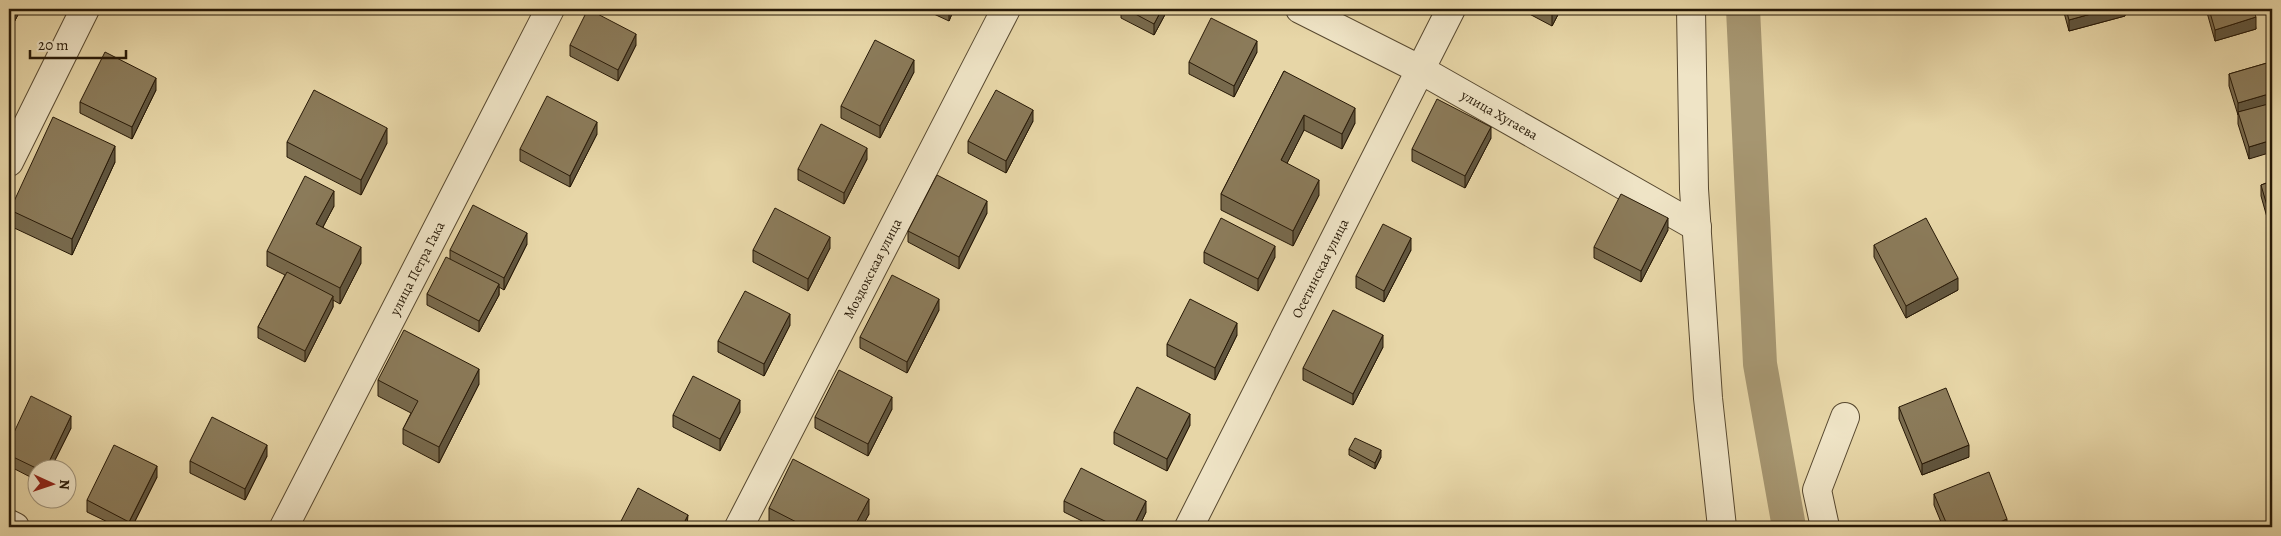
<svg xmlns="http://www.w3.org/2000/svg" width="2281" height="536" font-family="Alegreya,serif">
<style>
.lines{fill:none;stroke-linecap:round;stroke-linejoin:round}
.canal{stroke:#a69671;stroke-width:34}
.street-casing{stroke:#57482f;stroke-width:30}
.street{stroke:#efe4c6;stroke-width:28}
.wall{fill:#786a4d;stroke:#271907}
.shaded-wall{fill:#61563f;stroke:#271907}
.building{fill:#8b7b5a;stroke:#271907}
.labels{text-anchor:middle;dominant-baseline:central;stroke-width:4;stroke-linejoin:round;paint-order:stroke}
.street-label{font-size:14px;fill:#271907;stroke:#efe4c6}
</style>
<rect width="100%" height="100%" fill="#e7d6a7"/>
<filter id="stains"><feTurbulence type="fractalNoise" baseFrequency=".004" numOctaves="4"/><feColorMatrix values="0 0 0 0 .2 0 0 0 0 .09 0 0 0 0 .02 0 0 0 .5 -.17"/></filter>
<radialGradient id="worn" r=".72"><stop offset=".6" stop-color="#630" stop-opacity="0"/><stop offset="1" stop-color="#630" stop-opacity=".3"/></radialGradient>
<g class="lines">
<!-- canal -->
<path class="canal" d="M1743,9L1760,364L1789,527"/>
<!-- street casing -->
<g class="street-casing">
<g id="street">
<path id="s1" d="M1300,9L1421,70L1697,227"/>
<path d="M1691,9L1694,189L1708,398L1722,527"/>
<path d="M9,162L85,9"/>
<path d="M9,524L15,527"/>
<path id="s2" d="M284,527L550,9"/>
<path id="s3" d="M739,527L1006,9"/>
<path id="s4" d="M1189,527L1451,9"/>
<path d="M1825,527L1817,490L1845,417"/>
</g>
</g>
<!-- street -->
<use href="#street" class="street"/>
</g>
<!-- wall -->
<path class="wall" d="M9,9H21L10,30L9,29Z
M437,9H447L445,13Z
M633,9H645L643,14Z
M923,9H954L949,21Z
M1121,9H1168L1154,35L1121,18Z
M1520,9H1561L1552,26Z
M2063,9H2125V16L2069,31Z
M2206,9H2253L2256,29L2215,41Z
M570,45H636L618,81L570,56Z
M1257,52L1234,97L1189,74V62Z
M2267,63L2249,159L2238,124V115L2229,86V74Z
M1284,71L1355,123L1342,149L1304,130L1287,163L1319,195L1293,246L1221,210V194Z
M914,72L880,138L841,118V106Z
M156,90L132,139L80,113V102Z
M1033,121L1006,173L968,153V141Z
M597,134L570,187L520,161V149Z
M1491,138L1465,188L1412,161V149Z
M287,142L387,143L361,195L287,157Z
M867,159L844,204L798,180V169Z
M115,162L72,255L10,226V210Z
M2272,181V227L2270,228L2261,196V185Z
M334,206L323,227L361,263L340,304L333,300V307L305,362L258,338V327L285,275L267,266V251Z
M987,213L959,269L908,242V231Z
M1668,230L1641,282L1594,258V247Z
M527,244L504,290L499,287V295L479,332L427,305V294L450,259V250Z
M1874,245L1958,290L1906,318L1874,257Z
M830,248L808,291L753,262V250Z
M1411,250L1384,302L1356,288V276Z
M1204,252L1275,257L1258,291L1204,263Z
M939,310L907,373L860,348V337Z
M790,325L764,376L718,352V341Z
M1237,335L1215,380L1167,356V344Z
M1383,347L1353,405L1303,380V368Z
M378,380L479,384L439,463L403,444V429L411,413L378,396Z
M1899,407L1969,457L1922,475L1899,419Z
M892,409L868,456L815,428V417Z
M740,412L720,451L673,427V415Z
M1190,425L1167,471L1114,444V432Z
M71,428L51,468H38V481L9,466V443Z
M1349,449L1381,457L1375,469L1349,455Z
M267,456L245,500L190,473V461Z
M157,477L132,527H118L87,512V500Z
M1934,494L2007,527H1943L1934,505Z
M1064,501L1146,512L1139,527H1094L1064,512Z
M769,508L869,514L862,527H777L769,523Z"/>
<!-- shaded-wall -->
<path class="shaded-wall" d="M15,9H21L10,30V18Z
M949,9H954L949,21Z
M1162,9H1168L1154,35V24Z
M1555,9H1561L1552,26V14Z
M2109,9H2125V16L2069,31V20Z
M2256,17V29L2215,41V30Z
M636,34V45L618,81V70Z
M1257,41V52L1234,97V86Z
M10,50V62L9,65V53Z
M914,60V72L880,138V126Z
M156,78V90L132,139V127Z
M2272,93V104L2238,112V115V103Z
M1355,108V123L1342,149V134Z
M1033,110V121L1006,173V161Z
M1304,115V130L1281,175V160Z
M597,122V134L570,187V176Z
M1491,127V138L1465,188V176Z
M387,128V143L361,195V180Z
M2272,140V152L2249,159V147Z
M115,146V162L72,255V239Z
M867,148V159L844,204V193Z
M1319,180V195L1293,246V231Z
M334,191V206L316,240V224Z
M987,201V213L959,269V257Z
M2270,216H2272V227L2270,228Z
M1668,218V230L1641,282V271Z
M527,233V244L504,290V278Z
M830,237V248L808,291V279Z
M1411,238V250L1384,302V291Z
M1275,246V257L1258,291V279Z
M361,247V263L340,304V288Z
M1958,278V290L1906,318V306Z
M499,284V295L479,332V321Z
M333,296V307L305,362V351Z
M939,299V310L907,373V362Z
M790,314V325L764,376V364Z
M1237,323V335L1215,380V368Z
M1383,335V347L1353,405V394Z
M479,369V384L439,463V447Z
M892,397V409L868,456V444Z
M740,400V412L720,451V439Z
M1190,414V425L1167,471V459Z
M71,416V428L51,468H46Z
M267,445V456L245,500V489Z
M1969,445V457L1922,475V464Z
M1381,450V457L1375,469V463Z
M157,466V477L132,527H129V522Z
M869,499V514L862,527H854Z
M1146,501V512L1139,527H1133Z
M688,515L687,527H682Z
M2007,519V527H1988Z"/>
<!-- building -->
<path class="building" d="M9,9H15L10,18H9Z
M588,9L636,34L618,70L570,45Z
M1126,9H1162L1154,24Z
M1542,9H1555L1552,14Z
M2066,9H2109L2069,20Z
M2209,9H2253L2256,17L2215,30Z
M1211,18L1257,41L1234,86L1189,62Z
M875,40L914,60L880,126L841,106Z
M105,52L156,78L132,127L80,102Z
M2267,63L2272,81V93L2238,103L2229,74Z
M1284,71L1355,108L1342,134L1304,115L1281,160L1319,180L1293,231L1221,194Z
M314,90L387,128L361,180L287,142Z
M996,90L1033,110L1006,161L968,141Z
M547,96L597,122L570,176L520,149Z
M1437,99L1491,127L1465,176L1412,149Z
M2272,103V140L2249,147L2238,112Z
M53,117L115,146L72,239L10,210Z
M821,124L867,148L844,193L798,169Z
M937,175L987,201L959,257L908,231Z
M305,176L334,191L316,224L361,247L340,288L267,251Z
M2272,181V216H2270L2261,185Z
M1621,194L1668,218L1641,271L1594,247Z
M473,205L527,233L504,278L450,250Z
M775,208L830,237L808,279L753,250Z
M1221,218L1275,246L1258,279L1204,252Z
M1926,218L1958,278L1906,306L1874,245Z
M1383,224L1411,238L1384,291L1356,276Z
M446,257L499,284L479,321L427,294Z
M287,272L333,296L305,351L258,327Z
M892,275L939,299L907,362L860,337Z
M745,291L790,314L764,364L718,341Z
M1190,299L1237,323L1215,368L1167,344Z
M1333,310L1383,335L1353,394L1303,368Z
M404,330L479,369L439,447L403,429L418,401L378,380Z
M839,370L892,397L868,444L815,417Z
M693,376L740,400L720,439L673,415Z
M1137,387L1190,414L1167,459L1114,432Z
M1946,388L1969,445L1922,464L1899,407Z
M31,396L71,416L46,468L38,469L9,455V443Z
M212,417L267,445L245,489L190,461Z
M1355,438L1381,450L1375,463L1349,449Z
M114,445L157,466L129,522L87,500Z
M793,459L869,499L854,527H806L769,508Z
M1081,468L1146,501L1133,527H1117L1064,501Z
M1989,472L2007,519L1988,527H1948L1934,494Z
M638,488L688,515L682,527H618Z"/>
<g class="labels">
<!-- street labels -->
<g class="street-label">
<text stroke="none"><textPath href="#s1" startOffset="226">улица Хугаева</textPath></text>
<text stroke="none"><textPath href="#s2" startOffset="291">улица Петра Гака</textPath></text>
<text stroke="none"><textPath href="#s3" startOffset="291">Моздокская улица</textPath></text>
<text stroke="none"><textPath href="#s4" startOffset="290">Осетинская улица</textPath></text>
</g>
</g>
<!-- margin -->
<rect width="2281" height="536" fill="none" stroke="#e7d6a7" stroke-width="30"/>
<rect x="10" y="10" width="2261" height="516" fill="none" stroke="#271907" stroke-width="2.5"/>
<rect x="15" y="15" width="2251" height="506" fill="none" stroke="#271907"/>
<!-- north arrow -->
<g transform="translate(52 484) rotate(93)"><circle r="24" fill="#efe4c6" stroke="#9f937a"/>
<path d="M0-4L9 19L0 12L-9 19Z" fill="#8f2418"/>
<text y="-8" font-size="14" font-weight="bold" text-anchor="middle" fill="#271907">N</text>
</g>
<!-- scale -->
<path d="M30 50v8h96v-8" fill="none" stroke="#271907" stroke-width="2.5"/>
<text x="38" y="50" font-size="15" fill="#271907" stroke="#efe4c6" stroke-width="4" paint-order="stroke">20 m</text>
<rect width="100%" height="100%" filter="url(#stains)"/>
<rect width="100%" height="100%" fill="url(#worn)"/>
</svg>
